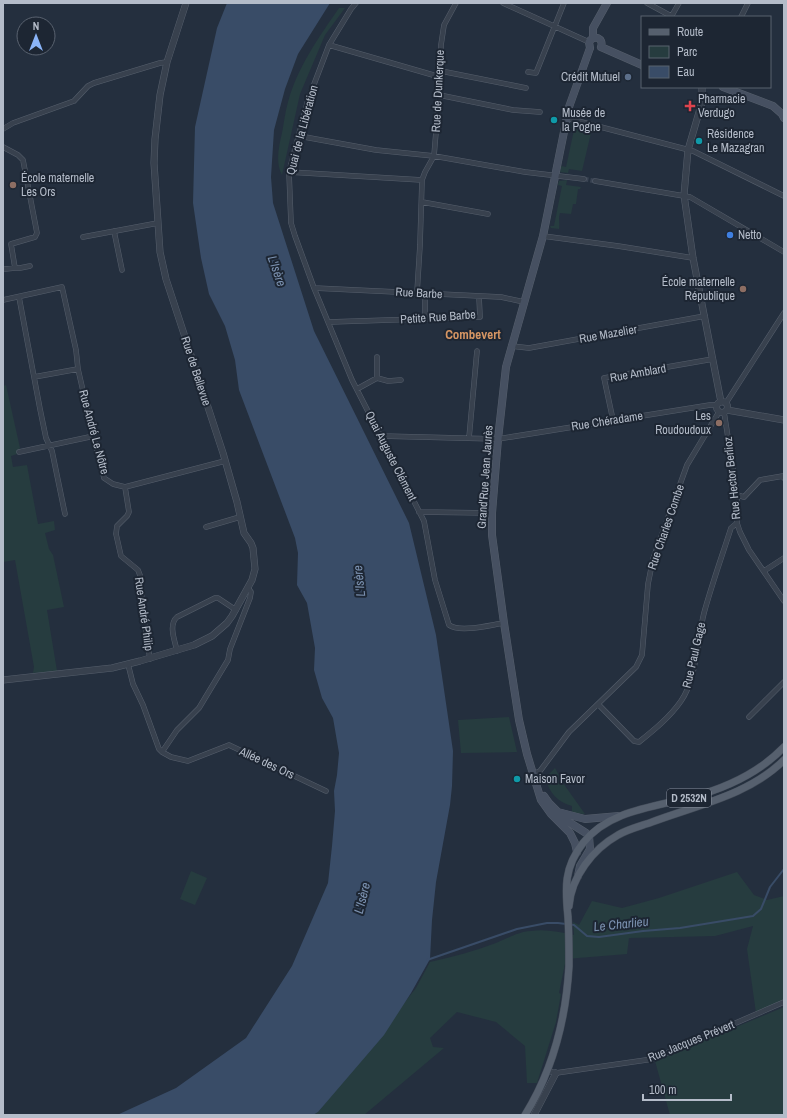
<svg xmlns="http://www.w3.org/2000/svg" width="787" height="1118" font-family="'Archivo Narrow',sans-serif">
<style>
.green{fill:#263c3f}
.water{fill:#394c67}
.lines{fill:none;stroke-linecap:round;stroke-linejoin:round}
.stream{stroke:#394c67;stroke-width:2}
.minor-tunnel{stroke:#3a4453;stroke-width:4.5;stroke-dasharray:4.5 2;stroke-linecap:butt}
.minor-casing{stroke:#565f6c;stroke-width:5.5}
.tertiary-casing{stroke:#565f6c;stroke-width:7}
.secondary-casing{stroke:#565f6c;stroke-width:8}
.primary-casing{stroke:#414a57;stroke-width:8}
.minor{stroke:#38414e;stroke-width:4.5}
.tertiary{stroke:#38414e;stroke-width:6}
.secondary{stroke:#465061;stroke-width:7}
.primary{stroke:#56606e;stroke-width:7}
.service-dot{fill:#5c6f8a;stroke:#1d2633;stroke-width:1.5}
.health-dot{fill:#e0444e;stroke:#1d2633;stroke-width:1.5}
.culture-dot{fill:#0f9aa8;stroke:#1d2633;stroke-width:1.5}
.education-dot{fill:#8d6e63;stroke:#1d2633;stroke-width:1.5}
.shop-dot{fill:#3f7fe0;stroke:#1d2633;stroke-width:1.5}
.labels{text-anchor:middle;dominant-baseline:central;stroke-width:4;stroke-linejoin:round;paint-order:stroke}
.shield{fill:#1d2633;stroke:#878f9c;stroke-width:1}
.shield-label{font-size:11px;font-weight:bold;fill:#b4bcc9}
.poi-label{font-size:12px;fill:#b4bcc9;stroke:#1d2633;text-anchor:start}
.street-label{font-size:12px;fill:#b4bcc9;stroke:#1d2633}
.water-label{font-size:13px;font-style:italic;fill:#7c92b1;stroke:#1d2633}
.neighbourhood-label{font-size:13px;font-weight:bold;fill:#d59563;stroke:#1d2633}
</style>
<rect width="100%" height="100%" fill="#242f3e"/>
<!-- green -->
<path class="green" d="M339,8H345L325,35L300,94L282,175C275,163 279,145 282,133C284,123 285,112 288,102C297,68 319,37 339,8Z
M571,123L578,125L577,129L591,133L582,171L569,169L568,173L560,172L561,166L566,167L574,130L570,128Z
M567,180L566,185L581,187L580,189H578L576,204H573L571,214L560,213C558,218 560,223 559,229L551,228L550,226H554L562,186L558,185L559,181Z
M6,385L20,448L17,454L11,456L13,467L27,465L38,524L54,521L55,530L45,533L49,549L53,555L64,607L47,610L57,671L33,673L34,667L15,560L3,562V386Z
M509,717L517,752L461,753L458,720Z
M555,768L563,783L585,814L572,813V806C557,802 550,793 545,778Z
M191,871L207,878L195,905L180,899Z
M737,872L754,895L767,900L784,896V999L756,1013L747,949L753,926L715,936L629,938L627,954L566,959L559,993L561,994L556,1022L537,1083H527L525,1046L496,1022L457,1012L430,1038L433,1047L444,1048L364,1115H313L318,1112L416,988L430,962C453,957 474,951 496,943C509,938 517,932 531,931C545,929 560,932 574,935L573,922L579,925L592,901L622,908L659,898Z
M784,1007V1115H670L655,1061Z"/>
<!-- water -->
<path class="water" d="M227,3H330L298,54L285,89L274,130L271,177L273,203L314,331L409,523L436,635L453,751L452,786L450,805L436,882L432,920L430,959L411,993L384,1035L318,1112L313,1115H117L176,1088L246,1038L292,966L328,883L332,846L335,811L334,791L337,775L339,753L333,718L322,698L314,670L315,648L307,603L297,585L298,553L295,538L239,390L235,360L225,326L209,294L201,258L193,203L195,127L217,28Z"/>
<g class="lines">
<!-- stream -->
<path class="stream" d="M427,960L517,929L547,923H558L574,925L587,936L599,937L643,931L680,928L753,916L761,909L770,887L784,869"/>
<!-- minor-tunnel -->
<path class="minor-tunnel" d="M584,179L595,181"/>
<!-- minor casing -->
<g class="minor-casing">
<path id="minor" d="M356,3L351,9L329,45L308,100L289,172L291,223L295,236L314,288L352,380L424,521L435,580L449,625C460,633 490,625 504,623
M503,3L589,42
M647,3L671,16
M671,17L679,3
M741,17L748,3
M329,45L440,77
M441,71L526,88
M528,72L536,73L564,3
M439,95L513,110L540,112
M566,118L693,151L784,196
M3,129L13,123L74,101L88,86L94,83L160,63L167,62
M299,136L376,150L434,156L525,172L584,179
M3,147L18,155L23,160L37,233L35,237L11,244L15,268L5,269
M289,172L422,180
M595,181L690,197L784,252
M422,202L488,214
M114,231L122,270
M543,236L618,246L693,258
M83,237L158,223
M15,268H20L30,266
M314,288L501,297L524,302
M417,293L420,245L422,180L425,172L434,156L441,71V45L444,25L456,3
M19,297L40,409L46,438L52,451L65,514
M3,300L62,287L76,350L78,369L89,417L104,478L113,484L125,487L225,461
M425,319V293
M329,322L480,317L479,296
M511,346L529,348L705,316
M34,377L78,369
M377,378L388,381L401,380
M357,389L377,378V357
M726,403L784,313
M724,412L737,495V523L740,532L749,550L784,601
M613,420L604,378L713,359
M381,436L498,439L710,405H717
M469,438L477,351
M19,452L94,436
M125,487L129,512L127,516L117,526L116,534L121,556L138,570L141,578L142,604L150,659
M737,495L744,497L760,480L783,476L784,478
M419,512L492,513
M206,527L240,517
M764,571L784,558
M177,651C175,641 168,625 177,617L215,598H218L236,610
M128,664L133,684L143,705L159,749L162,752L171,757L188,761L229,745L326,791
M598,704L634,741L639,742C654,730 670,717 681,701C697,678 697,640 704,613C712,584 722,556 731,528L737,523
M749,717L784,682
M162,752L177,730L199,708L228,660L230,649L250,598L251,592L248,588
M533,774L540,771L569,732L636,667L642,655L648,584L653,559L687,465L719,412
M548,1071L556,1073L653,1059L784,1002"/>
</g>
<!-- tertiary casing -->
<g class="tertiary-casing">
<path id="tertiary" d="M702,87V102L688,150L684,195L693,258L721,402
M716.5 407a5.5 5.5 0 1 1 11 0a5.5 5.5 0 1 1-11 0Z
M727,410L784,420
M3,680L112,668L140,661L194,645L212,636L227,623L232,616L252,580L255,569L253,548L251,543L244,533L237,502L223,453L166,279L160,252L154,163L155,139L160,95L167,62L186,3
M534,1115L556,1073"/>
</g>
<!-- secondary casing -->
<g class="secondary-casing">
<path id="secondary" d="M593,38V28L607,3
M601,47L642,65
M590,48L589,42C594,34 604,38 601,47
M723,87L773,106L782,114L784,118
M544,796L549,803L567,821L586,833L589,836L590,849L580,866L578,876
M558,812L585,819L619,816
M577,852L575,843L570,833L551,814L541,800L527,754L519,720L504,623L492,535V513L498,439L506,367L543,236L569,107L590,48"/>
</g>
<!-- primary casing -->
<g class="primary-casing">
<path id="primary" d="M569,906C571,877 593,849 618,835C628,829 641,826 652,822C697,805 749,795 784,760
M525,1115C553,1070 566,1018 569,966C569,950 569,933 568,917C565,888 564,867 583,843C609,810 655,807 692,797C726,788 759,773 784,747"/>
</g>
<!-- minor -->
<use href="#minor" class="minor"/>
<!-- tertiary -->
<use href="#tertiary" class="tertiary"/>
<!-- secondary -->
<use href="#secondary" class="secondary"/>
<!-- primary -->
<use href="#primary" class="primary"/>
</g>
<!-- markers -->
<circle class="service-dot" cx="628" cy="77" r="4"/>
<path class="health-dot" d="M688 100h4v4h4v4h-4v4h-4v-4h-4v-4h4z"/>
<g class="culture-dot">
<circle cx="554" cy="120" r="4"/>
<circle cx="699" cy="141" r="4"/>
<circle cx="517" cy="779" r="4"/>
</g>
<g class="education-dot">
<circle cx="13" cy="185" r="4"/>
<circle cx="743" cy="289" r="4"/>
<circle cx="719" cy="423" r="4"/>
</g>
<circle class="shop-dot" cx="730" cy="235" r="4"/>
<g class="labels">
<!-- shield labels -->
<rect class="shield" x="667" y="789" width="44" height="18" rx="3"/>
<g class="shield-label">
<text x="689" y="798">D 2532N</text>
</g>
<!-- poi labels -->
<g class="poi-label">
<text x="620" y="77" text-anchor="end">Crédit Mutuel</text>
<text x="698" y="99">Pharmacie<tspan x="698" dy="14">Verdugo</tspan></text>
<text x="562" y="113">Musée de<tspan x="562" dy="14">la Pogne</tspan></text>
<text x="707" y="134">Résidence<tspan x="707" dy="14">Le Mazagran</tspan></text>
<text x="21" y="178">École maternelle<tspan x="21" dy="14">Les Ors</tspan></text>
<text x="738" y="235">Netto</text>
<text x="735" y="282" text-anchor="end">École maternelle<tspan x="735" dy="14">République</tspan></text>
<text x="711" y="416" text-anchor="end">Les<tspan x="711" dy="14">Roudoudoux</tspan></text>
<text x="525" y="779">Maison Favor</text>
</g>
<!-- street labels -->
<g class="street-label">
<text transform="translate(438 91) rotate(-87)">Rue de Dunkerque</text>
<text transform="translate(302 130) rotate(-75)">Quai de la Libération</text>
<text transform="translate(419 293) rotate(3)">Rue Barbe</text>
<text transform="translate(438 317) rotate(-4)">Petite Rue Barbe</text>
<text transform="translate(608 334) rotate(-10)">Rue Mazelier</text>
<text transform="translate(196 371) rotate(72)">Rue de Bellevue</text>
<text transform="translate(638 373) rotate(-10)">Rue Amblard</text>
<text transform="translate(607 421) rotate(-9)">Rue Chéradame</text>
<text transform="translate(94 432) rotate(75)">Rue André Le Nôtre</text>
<text transform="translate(391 456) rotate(63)">Quai Auguste Clément</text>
<text transform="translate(485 477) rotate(-86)">Grand'Rue Jean Jaurès</text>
<text transform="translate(732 478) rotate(-96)">Rue Hector Berlioz</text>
<text transform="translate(666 527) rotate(-71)">Rue Charles Combe</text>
<text transform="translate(144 614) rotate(82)">Rue André Philip</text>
<text transform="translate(694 655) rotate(-77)">Rue Paul Gage</text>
<text transform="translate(267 763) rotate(25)">Allée des Ors</text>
<text transform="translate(691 1041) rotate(-22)">Rue Jacques Prévert</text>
</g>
<!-- water labels -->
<g class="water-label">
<text transform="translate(277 271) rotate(71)">L'Isère</text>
<text transform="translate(359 581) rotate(-96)">L'Isère</text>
<text transform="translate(362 898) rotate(-76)">L'Isère</text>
<text transform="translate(621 924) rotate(-6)">Le Charlieu</text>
</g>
<!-- neighbourhood labels -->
<g class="neighbourhood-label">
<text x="473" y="334">Combevert</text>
</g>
</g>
<!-- border -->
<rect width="787" height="1118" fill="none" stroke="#b4bcc9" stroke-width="8"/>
<!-- legend -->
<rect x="641" y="16" width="130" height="72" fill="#1d2633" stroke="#59626f"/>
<rect x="649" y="29" width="20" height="6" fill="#56606e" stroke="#59626f"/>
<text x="677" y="36" font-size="12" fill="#b4bcc9">Route</text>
<rect x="649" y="46" width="20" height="12" fill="#263c3f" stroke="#59626f"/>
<text x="677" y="56" font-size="12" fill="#b4bcc9">Parc</text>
<rect x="649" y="66" width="20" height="12" fill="#394c67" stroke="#59626f"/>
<text x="677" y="76" font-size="12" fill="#b4bcc9">Eau</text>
<!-- north arrow -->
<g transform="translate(36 36)"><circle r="19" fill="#1d2633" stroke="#59626f"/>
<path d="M0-3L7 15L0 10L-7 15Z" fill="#8ab4f8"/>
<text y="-6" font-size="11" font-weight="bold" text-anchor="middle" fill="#b4bcc9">N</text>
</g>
<!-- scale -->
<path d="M643 1094v6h88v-6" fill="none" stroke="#b4bcc9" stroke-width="2"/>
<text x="649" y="1094" font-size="12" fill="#b4bcc9" stroke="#1d2633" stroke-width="3" paint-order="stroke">100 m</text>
</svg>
